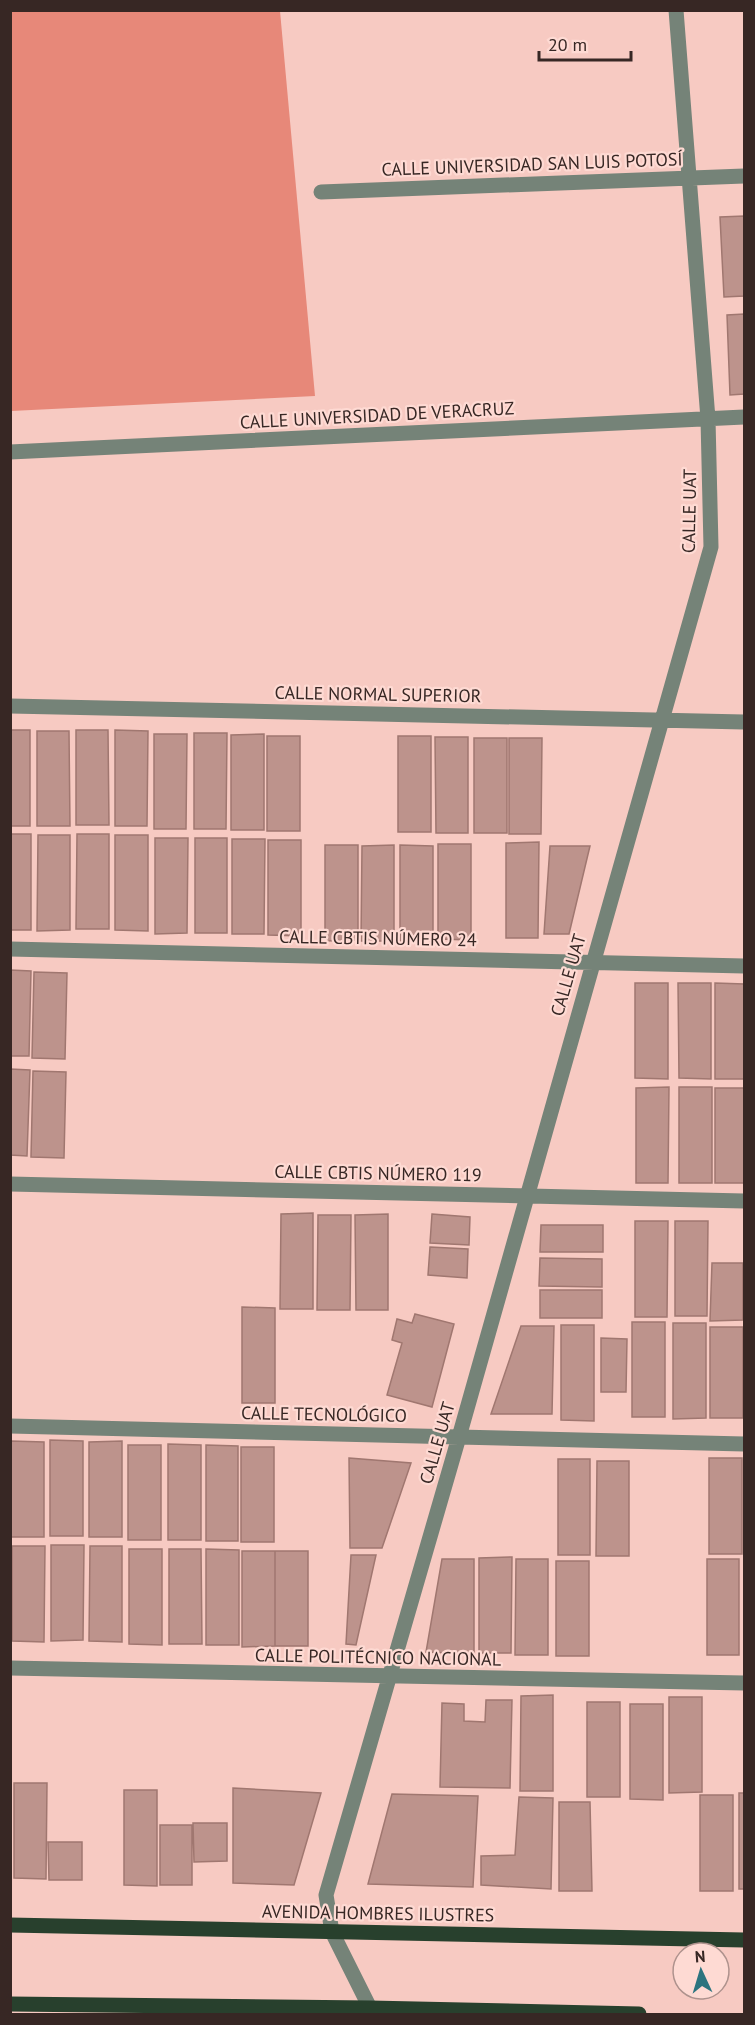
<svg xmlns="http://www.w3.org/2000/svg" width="755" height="2025" font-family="'PT Sans',sans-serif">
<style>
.green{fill:#e78879}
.building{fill:#bd938c;stroke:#a07770;stroke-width:1.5}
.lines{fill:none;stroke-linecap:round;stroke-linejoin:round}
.minor{stroke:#758378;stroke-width:15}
.major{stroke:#28402d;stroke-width:15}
.labels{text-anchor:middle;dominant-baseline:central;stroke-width:4.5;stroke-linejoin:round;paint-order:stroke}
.street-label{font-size:18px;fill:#372724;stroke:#fedad3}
</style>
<rect width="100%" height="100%" fill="#f7cac2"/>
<!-- green -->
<path class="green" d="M11,10L280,11L315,396L11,411Z"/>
<!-- building -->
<path class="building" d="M744,216V296L724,297L720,217Z
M744,314V394L730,395L727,315Z
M10,730H30V826H10Z
M76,730H108L109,825H76Z
M115,730L148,731L147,826H115Z
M37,731H69L70,826H37Z
M194,733H227L226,829H194Z
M154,734H187L186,829H154Z
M264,734V830H231V735Z
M267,736H300V831H267Z
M398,736H431V832H398Z
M435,737H468V833H436Z
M474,738H507V833H474Z
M509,738H542L541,834H509Z
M10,834H31V930H10Z
M77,834H109V929H76Z
M38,835H70V930L37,931Z
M115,835H148V931L115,930Z
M155,838H188L187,933L155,934Z
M195,838H227V933H195Z
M232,839H265L264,934H232Z
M268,840H301V936L268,935Z
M539,842L538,938H506V843Z
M438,844H471V940L438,939Z
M325,845H358V940L325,941Z
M394,845V941H361L362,846Z
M400,845L433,846V941H400Z
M550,846H590L569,934H544Z
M10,970L31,971L29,1056H10Z
M34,972L67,973L65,1059L32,1058Z
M635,983H668V1079L635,1078Z
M678,983H711V1079L679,1078Z
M715,983L744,984V1079H715Z
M10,1069L30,1070L27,1156L10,1155Z
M33,1071L66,1072L64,1158L31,1157Z
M669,1087L668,1183H636V1088Z
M679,1087H712V1183H679Z
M715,1088H744V1183H715Z
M313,1213V1309H280L281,1214Z
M388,1214V1310H356L355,1215Z
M432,1214L470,1217L469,1245L430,1243Z
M318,1215H351L350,1310H317Z
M635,1221H668L667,1317H635Z
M675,1221H708L707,1316H675Z
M541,1225H603V1252H540Z
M430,1247L468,1249L467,1278L428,1275Z
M540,1258L602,1259V1287L539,1286Z
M712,1263H743V1320L710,1321Z
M540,1290H602V1318H540Z
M242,1307L275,1308V1403H242Z
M415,1314L454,1324L432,1407L387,1395L402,1343L392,1340L397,1319L412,1323Z
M632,1322H665V1417H632Z
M673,1323H706V1418L673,1419Z
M561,1325H594V1421L561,1420Z
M521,1326H554L552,1414H491Z
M710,1327H743V1418H710Z
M601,1338L627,1339L626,1392H601Z
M50,1440L83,1441V1536H50Z
M11,1441L44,1442V1537H11Z
M122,1441V1537H89V1442Z
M168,1444L201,1445V1540H168Z
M128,1445H161V1540H128Z
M206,1445L238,1446V1541H206Z
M241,1447H274V1542H241Z
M349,1458L411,1463L382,1548H350Z
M709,1458H742V1554H709Z
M558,1459H590V1555H558Z
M597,1461H629V1556H596Z
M51,1545H84L83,1640L51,1641Z
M12,1546H45L44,1642L12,1641Z
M90,1546H122V1642L89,1641Z
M129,1549H162V1645L129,1644Z
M169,1549H201L202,1644H169Z
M206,1549L239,1550V1645H206Z
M242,1551H275V1646L242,1647Z
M275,1551H308V1646H275Z
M351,1555H376L356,1645L346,1644Z
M512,1557L511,1653H479V1558Z
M442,1559H474V1654L426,1652Z
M516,1559H548V1655H515Z
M707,1559H739V1655H707Z
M556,1561H589V1656H556Z
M553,1695V1791H520L521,1696Z
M669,1697H702V1792L669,1793Z
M486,1700H512L510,1788L440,1787L442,1703L464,1704V1721L485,1722Z
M587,1702H620V1797H587Z
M630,1704H663V1800L630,1799Z
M14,1783H47L46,1879L14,1878Z
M233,1788L321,1793L294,1885L233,1883Z
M124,1790H157V1886L124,1885Z
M739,1793H744V1889H739Z
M392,1794L478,1796L473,1887L368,1884Z
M700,1795H733V1891H700Z
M519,1797L553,1798L551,1889L481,1885V1856L515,1855Z
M559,1802H590L592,1891H559Z
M193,1823H227V1861L194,1862Z
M160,1825H192V1885H160Z
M48,1842H82V1880H49Z"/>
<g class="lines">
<!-- minor -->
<path class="minor" d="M321,192L744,176
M10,452L744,417
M10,706L744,722
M10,949L744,966
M10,1184L744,1201
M10,1426L744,1444
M10,1668L744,1683
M370,2014V2008L332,1932L326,1895L459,1437L711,547L708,419L676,10"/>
<!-- major -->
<path class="major" d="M10,1925L744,1940
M10,2004L370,2008L639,2014"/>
</g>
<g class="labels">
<!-- street labels -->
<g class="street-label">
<text transform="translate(532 164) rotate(-2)">CALLE UNIVERSIDAD SAN LUIS POTOSÍ</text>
<text transform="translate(377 415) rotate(-3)">CALLE UNIVERSIDAD DE VERACRUZ</text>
<text transform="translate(689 511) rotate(-89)">CALLE UAT</text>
<text transform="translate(378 694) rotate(1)">CALLE NORMAL SUPERIOR</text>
<text transform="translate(378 938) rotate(1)">CALLE CBTIS NÚMERO 24</text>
<text transform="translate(568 975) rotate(-74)">CALLE UAT</text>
<text transform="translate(378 1173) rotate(1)">CALLE CBTIS NÚMERO 119</text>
<text transform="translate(324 1414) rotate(1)">CALLE TECNOLÓGICO</text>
<text transform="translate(437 1443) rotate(-74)">CALLE UAT</text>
<text transform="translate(378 1657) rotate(1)">CALLE POLITÉCNICO NACIONAL</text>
<text transform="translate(378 1913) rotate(1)">AVENIDA HOMBRES ILUSTRES</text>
</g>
</g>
<!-- border -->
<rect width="755" height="2025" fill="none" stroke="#372724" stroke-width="24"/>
<!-- north arrow -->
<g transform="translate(701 1971) rotate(356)"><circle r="28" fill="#fedad3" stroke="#ae928d" stroke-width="1.5"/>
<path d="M0-4.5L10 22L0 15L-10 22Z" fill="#2c747f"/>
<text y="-9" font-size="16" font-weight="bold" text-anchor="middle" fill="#372724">N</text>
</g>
<!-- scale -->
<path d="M539 51v9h92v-9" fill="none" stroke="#372724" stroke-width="3"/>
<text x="548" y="51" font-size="18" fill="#372724" stroke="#fedad3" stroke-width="4.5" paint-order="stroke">20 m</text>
</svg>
